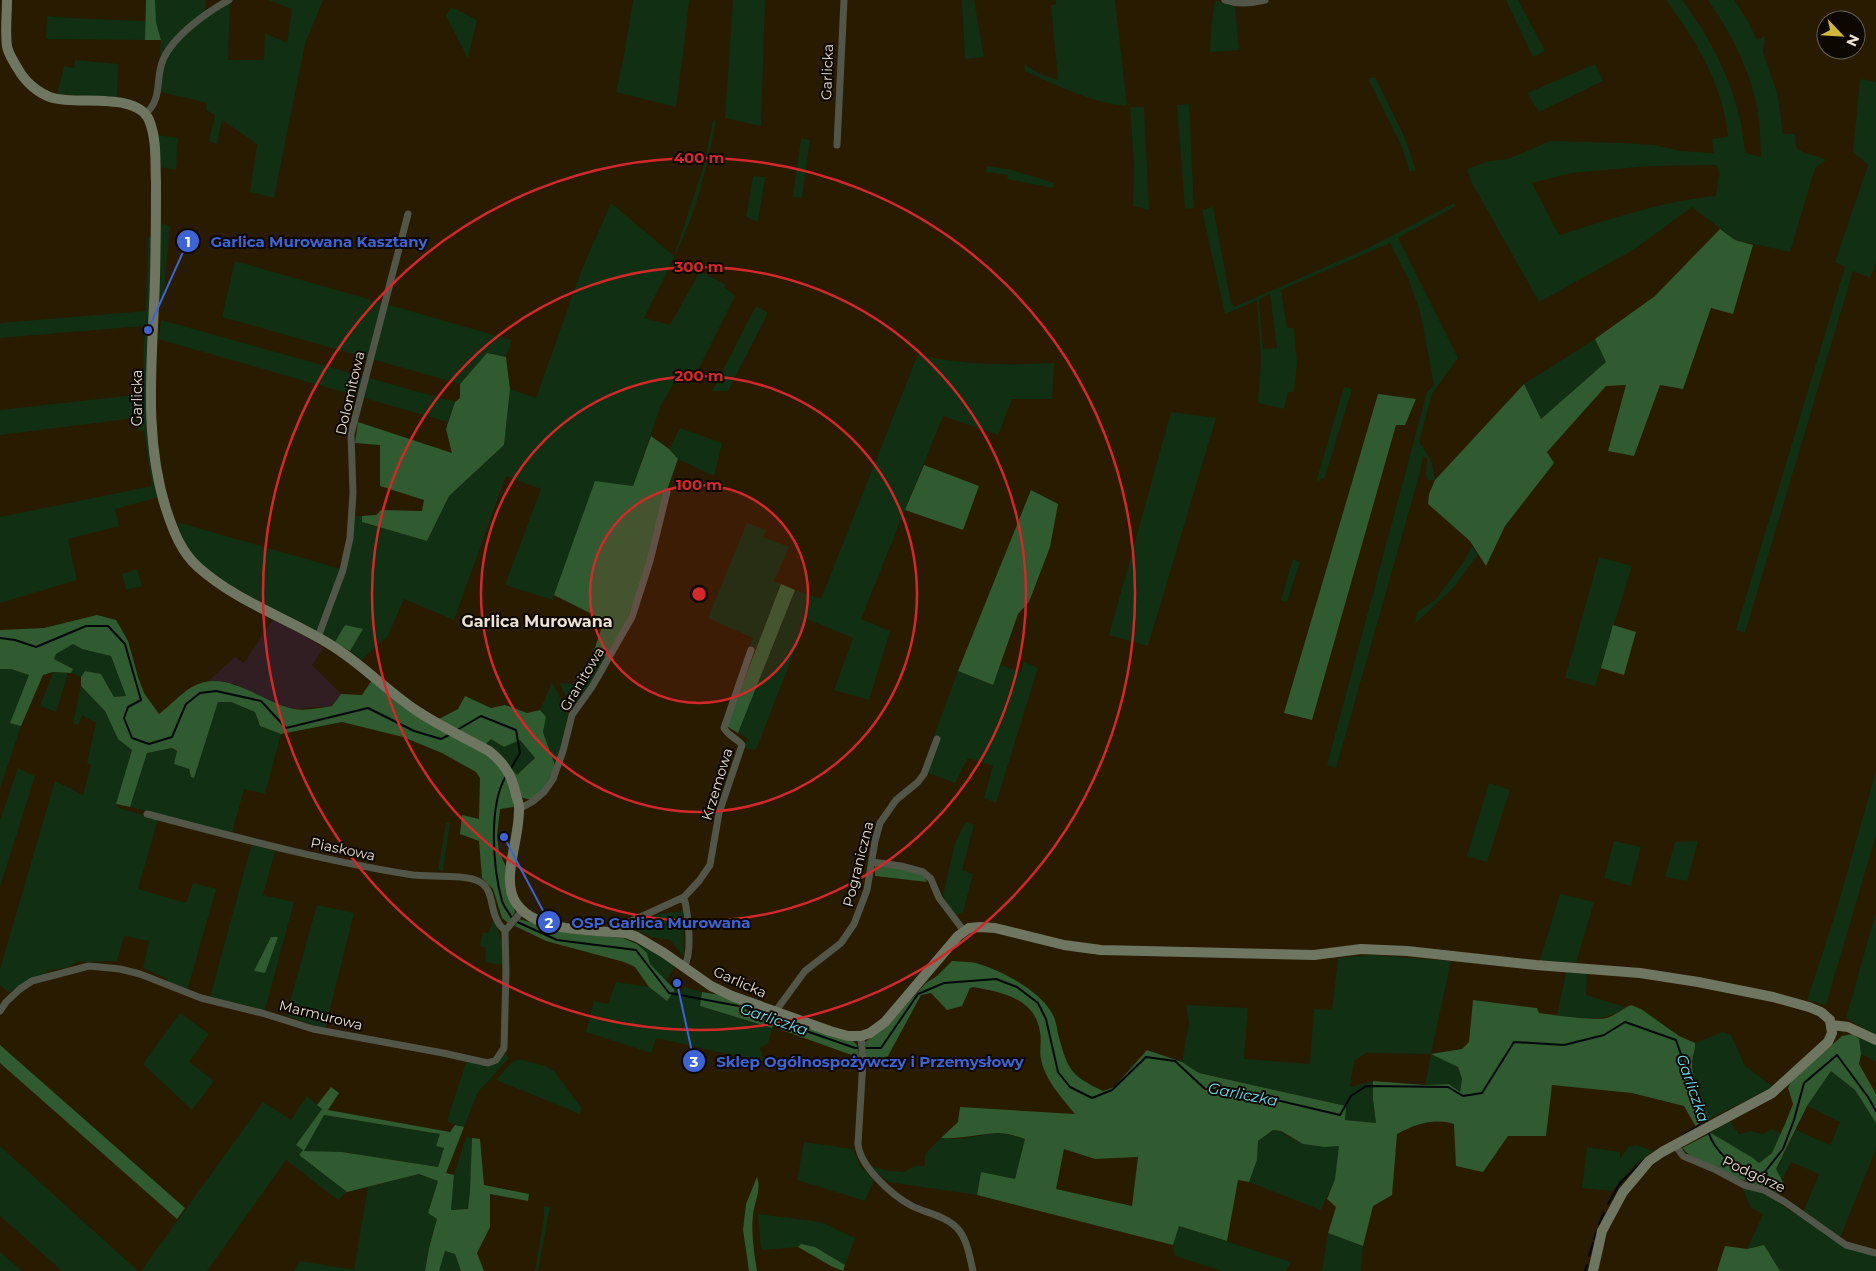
<svg xmlns="http://www.w3.org/2000/svg" width="1876" height="1271" font-family="Montserrat,sans-serif">
<style>
.commercial{fill:#311e22}
.green{fill:#112f12;fill-rule:evenodd}
.forest{fill:#305a30;fill-rule:evenodd}
.lines{fill:none;stroke-linecap:round;stroke-linejoin:round}
.stream{stroke:#00080c;stroke-width:2}
.street{stroke:#515649;stroke-width:7}
.secondary{stroke:#6e7661;stroke-width:10}
.ring{fill:none;stroke:#d62828;stroke-width:2.5}
.labels{text-anchor:middle;dominant-baseline:central;stroke-width:4;stroke-linejoin:round;paint-order:stroke}
.street-label{font-size:14px;fill:#ebe2d2;stroke:#0c0701}
.water-label{font-size:15px;font-style:italic;fill:#66e1f4;stroke:#0c0701}
.quarter-label{font-size:16px;font-weight:bold;fill:#ebe2d2;stroke:#0c0701}
.centre{fill:#d62828;stroke:#0c0701;stroke-width:2.5}
.ring-label{font-size:15px;text-anchor:middle;font-weight:bold;fill:#d62828;stroke:#0c0701;stroke-width:4;stroke-linejoin:round;paint-order:stroke}
.leader{fill:none;stroke:#3c64d7;stroke-width:2}
.callout-dot{fill:#3c64d7;stroke:#0c0701;stroke-width:2}
.mark-label{font-size:15px;text-anchor:middle;font-weight:bold;fill:#fff}
.callout-label{font-size:15px;text-anchor:middle;font-weight:bold;fill:#3c64d7;stroke:#0c0701;stroke-width:4;stroke-linejoin:round;paint-order:stroke}
</style>
<rect width="100%" height="100%" fill="#281b00"/>
<!-- commercial -->
<path class="commercial" d="M274,618L324,648L312,665L341,694L332,706L292,709L266,700L235,684L207,682L235,657L244,663Z"/>
<!-- green -->
<path class="green" d="M155,0H206L205,11L177,35L160,57L161,40L156,22Z
M268,0H323L305,44L274,198L250,192L257,144L222,120L217,144L209,141L215,115L206,110L207,103L161,92C162,83 162,73 164,65C169,40 210,15 230,1L228,60H264L265,33L287,43L292,9Z
M633,0H689L686,30L676,107L616,92L624,55Z
M733,0H765L761,126L725,118Z
M962,0H974L984,57L965,59Z
M1056,0H1115L1127,106C1091,103 1056,85 1025,71L1024,65L1043,75L1058,80L1051,5L1056,4Z
M1215,0L1235,7L1239,50L1210,52L1211,28Z
M1506,0H1518L1545,51L1533,57Z
M1666,0H1682C1715,44 1741,97 1745,153L1761,157C1760,138 1760,120 1756,102C1748,66 1729,30 1708,0H1734L1748,21L1757,40L1765,36L1763,52L1778,96L1783,134H1795L1796,147C1805,156 1816,154 1826,160L1815,168L1790,252L1735,240L1692,207L1633,250L1539,302L1472,183L1467,169L1489,161L1508,159L1550,141L1624,143L1654,145L1681,151L1714,153L1712,139L1728,137C1724,87 1696,40 1666,0ZM1717,165L1719,174L1716,196C1662,201 1611,219 1559,235L1532,183L1571,173L1650,166Z
M451,7L477,20L468,59L446,16Z
M47,16L71,18L145,21V40L46,39Z
M75,60L118,64L117,98L57,94L64,66L74,68Z
M1595,64L1603,81L1539,112L1527,93Z
M1375,77L1403,134L1416,170L1410,172L1401,145L1368,78Z
M1860,79L1876,82V263L1870,278L1853,271L1745,633L1736,630L1845,267L1835,262L1868,165L1853,152Z
M1189,104L1194,208L1185,209L1177,105Z
M1130,107H1144L1149,210L1133,206L1134,165Z
M713,120L716,121C710,151 704,181 694,210C681,247 661,283 644,318L670,325L700,271L726,285L724,287L735,296L691,384L677,378L661,405L633,486L554,595L553,600L505,585L541,489L506,476L454,620L404,599L388,636L361,660L350,651L363,629L335,642L322,634L354,516H362V522L427,541L449,496L504,445L510,389L536,398L582,269L611,203L674,256L704,165Z
M157,135L178,138L176,170L159,167Z
M801,138L810,140L802,198L793,197Z
M987,166L1012,170L1055,183L1053,188L1007,179L1008,175L986,172Z
M753,176L765,177L758,222L746,217Z
M1454,203L1456,206L1398,238L1458,358L1432,394L1419,442L1431,460L1435,480H1428L1426,475L1427,458L1423,456L1419,476L1336,768L1327,765L1427,392L1434,385L1420,311L1408,278L1390,243L1281,290L1287,328H1294L1297,363L1294,392H1288L1284,409L1258,403L1261,360L1257,301L1225,314L1202,210L1213,207L1231,303L1234,307L1368,248ZM1270,294L1277,348L1263,349L1259,299Z
M161,223L170,226L163,302L160,297Z
M153,236L147,391L159,497L115,509L119,526L68,539L77,580L0,603V517L152,486L144,431L138,430L136,418L0,435V410L143,394L144,326L0,338V323L146,311L148,237Z
M235,261L512,340L506,357L487,353L460,384L222,317Z
M756,306L768,313L728,391H712Z
M161,320L455,402L448,422L158,339Z
M1595,339L1607,362L1541,419L1524,384Z
M918,354C963,366 1007,365 1054,363L1052,399H1012L998,435L943,416L861,619L890,631L869,700L834,690L853,638L807,619L756,750L745,748L747,738L738,733L795,590L821,599Z
M1344,387L1352,389L1325,477L1316,482Z
M1171,412L1216,418L1148,646L1109,635Z
M680,428L722,443L714,476L678,459L669,449Z
M177,522L341,569L318,632C284,613 210,581 189,550C184,542 181,531 177,522Z
M747,523L766,530L763,537L789,547L774,581L781,584L756,648L750,646L753,638L708,618Z
M1472,546L1478,554L1455,586L1415,624L1417,612L1436,599L1465,560Z
M1599,557L1632,566L1595,686L1565,678Z
M1293,559L1300,562L1287,602L1281,600Z
M137,569L142,586L126,590L122,574Z
M73,644L82,649L111,656L126,696L114,697L101,674L86,671L81,677L71,673L73,669L54,659L55,654Z
M607,656L581,698L571,705L559,683L581,685L592,657Z
M1024,662L1038,668L996,803L984,798L993,766L968,758L955,783L928,773L938,738L934,736L958,671L992,685L1001,665L1021,672Z
M0,669H11L29,675L11,722L21,726L0,788Z
M53,672L68,673L56,712L40,706Z
M552,682L568,714L556,768L543,732L545,717L540,710Z
M81,686L105,711L118,739L132,750L116,804L118,808L158,819L138,889L186,903L193,883L216,889L187,991L167,982L166,978L143,968L149,941L124,936L117,961L77,962L68,967L47,971L45,975C31,979 20,984 9,993L0,985V969L55,781L83,795L91,765L87,763L96,723L82,715L78,725L73,723Z
M217,702H231L255,712L260,726L281,734L265,794L244,789L232,833L130,807L147,753L172,748C182,754 188,767 191,777L194,778Z
M491,739L504,747L520,740L535,758L517,775L501,755L486,744Z
M18,768L35,776L0,887V820Z
M1876,771V835L1826,1005L1807,1000L1836,912Z
M1489,783L1510,790L1487,862L1467,856Z
M966,822L974,825L962,870L973,874L963,912L954,916L943,895L955,843Z
M446,823H450L443,871L438,870Z
M1614,841L1641,847L1631,886L1604,878Z
M1698,841L1687,881L1665,877L1675,842Z
M252,843L275,851L263,895L294,902L265,1010L210,997Z
M1560,894L1594,902L1576,963L1540,960Z
M317,905L354,913L325,1029L286,1016Z
M683,911L684,957L670,940L652,937L628,926L657,914Z
M1876,912V1036L1846,1018Z
M494,918L503,946V965L485,962L486,948L480,946L483,932L488,933Z
M637,944L652,950L675,967L666,980L649,964L647,953Z
M1371,955L1451,961L1431,1054L1457,1066L1462,1079L1460,1092L1449,1084L1425,1085L1431,1054L1366,1053L1354,1061L1350,1087L1373,1081V1100L1376,1123L1345,1120L1346,1106L1199,1073L1182,1062L1189,1023L1186,1005L1248,1008L1244,1059L1310,1064L1314,1009L1332,1010L1338,958Z
M1566,972L1587,973L1586,995L1625,1007C1606,1024 1581,1017 1557,1016Z
M616,982L649,987L667,1001L675,990L681,991L684,987L702,992L700,1006L772,1028L768,1044L760,1047L764,1062L656,1038L651,1053L586,1032L594,1001L608,1004Z
M180,1013L209,1034L189,1062L214,1081L192,1110L143,1064Z
M1723,1032L1731,1035L1745,1066L1773,1087L1709,1119C1703,1102 1692,1082 1692,1062C1692,1056 1696,1050 1695,1043Z
M1857,1036L1876,1044V1062L1861,1054Z
M504,1052L509,1058L478,1092L464,1127L455,1125L447,1121L466,1062L484,1065Z
M519,1059L545,1066L554,1071L581,1107L580,1114L496,1080L512,1062Z
M1831,1071L1855,1090L1876,1123V1149L1840,1238L1803,1212L1819,1174L1791,1162L1782,1180L1776,1170L1796,1130L1830,1145L1840,1122L1807,1106Z
M307,1096L322,1109L296,1145L303,1150L324,1115L440,1134L444,1148L438,1167L342,1152L299,1155L347,1192L338,1200L286,1160L207,1271H141L263,1102L291,1120Z
M1729,1120L1739,1134L1751,1131L1762,1134L1772,1129L1781,1134L1772,1153L1759,1163L1711,1133Z
M1273,1130C1282,1131 1284,1134 1291,1138C1305,1146 1325,1147 1340,1146L1335,1179L1321,1210L1249,1182L1257,1160L1258,1141Z
M996,1133L1007,1134L1025,1139L1015,1180L981,1172L977,1195L888,1182L869,1165L884,1170L904,1172L914,1166H925V1154L941,1138L960,1139Z
M466,1137L472,1138L470,1190L468,1209L451,1210L454,1175Z
M804,1142L853,1149L860,1166L874,1180L865,1201L797,1180Z
M1637,1145L1653,1151L1634,1165L1612,1191L1582,1188L1587,1147L1620,1152V1159L1628,1147Z
M0,1146L138,1271H62L0,1216Z
M419,1174L438,1181L428,1213L437,1219L429,1248L425,1271H294L300,1261L354,1270L368,1187Z
M1742,1187L1763,1193L1853,1251L1876,1255V1271H1780L1764,1245L1747,1249L1763,1214L1751,1208Z
M544,1206L550,1207L538,1271H535L544,1217Z
M758,1214L821,1222L855,1238L845,1265L815,1247L801,1244L798,1247L761,1250Z
M1179,1226L1291,1262L1286,1271H1222L1175,1256L1173,1245Z
M1328,1233L1363,1246L1361,1271H1322Z
M444,1251L455,1254L461,1271H439Z
M0,1252L22,1271H0Z"/>
<!-- forest -->
<path class="forest" d="M146,0H155L156,22L161,40H145Z
M1720,229L1735,240L1753,245L1733,314L1711,308L1683,389L1660,385L1634,456L1608,451L1626,385L1606,386L1547,452L1554,463L1505,526L1486,566L1470,541L1428,504L1429,494L1435,480L1524,384L1541,419L1606,362L1595,339L1655,296Z
M487,353L506,357L510,389L504,445L449,496L427,541L362,522V516L376,515L381,510L422,511L424,500L380,486V445L355,443L358,422L452,453L446,429L455,402L460,398V384Z
M1378,394L1416,399L1405,425H1396L1312,720L1284,713Z
M651,436L669,449L678,459L667,490L643,576L626,623L607,656L592,657L604,620L554,595L595,481L633,486Z
M924,465L979,486L963,530L905,510Z
M1031,490L1058,504L1050,547L1029,602L1018,614L993,685L958,671Z
M781,584L795,590L738,733L728,727V722Z
M97,615L116,620L128,641L138,677L144,693L159,714C170,706 180,694 192,687C224,668 259,700 290,708C302,712 319,708 332,706L341,694L362,695L372,680L437,720L458,709L465,696L491,708L505,705L527,713L540,710L546,717L543,732L556,768L541,791L531,800L512,795L514,807L500,809L497,836L499,851L506,867L505,878L515,912L508,923L502,918L493,889L482,878L479,841L460,834L462,815L479,819L480,778L476,772L442,753L403,737L342,722L281,734L260,726L255,712L231,702H218L194,778L191,777L189,769L174,764L177,751L172,748L147,753L130,807L116,804L132,750L118,739L105,711L81,686V677L85,671L101,674L114,697L126,696L111,656L82,649L73,644L56,654L54,659L73,669L71,673L53,672L43,675L21,726L10,723L29,675L11,669H0V630L44,628ZM491,739L504,747L520,740L535,758L517,775L500,755L486,744Z
M345,625L363,629L350,651L335,642Z
M1613,625L1636,632L1624,675L1601,668Z
M875,865L902,869L923,875L927,882L875,876Z
M519,919L561,931L577,934L623,938L637,944L647,953L650,964L675,990L667,1001L649,987L635,967L624,962L546,941L515,926Z
M271,937H278L265,973L254,971Z
M952,961C962,962 973,961 982,965C1005,972 1042,993 1053,1015C1056,1021 1057,1028 1058,1034C1068,1069 1069,1075 1103,1091L1114,1087L1147,1050L1182,1062L1199,1073L1346,1106L1345,1120L1376,1123L1373,1099V1081L1425,1085L1449,1084L1460,1092L1462,1079L1458,1067L1431,1054L1462,1049L1469,1042L1473,1000L1537,1008L1539,1013C1554,1015 1594,1021 1607,1018C1616,1015 1622,1009 1631,1005L1641,1009L1679,1036L1695,1043C1696,1050 1692,1056 1692,1062C1692,1082 1703,1102 1709,1119L1696,1127L1684,1106L1632,1093L1552,1085L1546,1136H1508L1483,1172L1456,1166L1454,1124C1433,1118 1416,1124 1397,1134L1392,1195L1373,1206L1363,1246L1328,1233L1336,1207L1327,1199L1335,1179L1339,1146L1325,1147L1303,1144L1281,1131L1273,1130L1258,1141L1257,1160L1249,1182L1238,1180L1227,1241L1179,1226L1173,1245L977,1195L981,1172L1015,1179L1025,1139C1016,1136 1007,1133 997,1133C979,1134 961,1139 941,1138L958,1122L960,1107L1075,1114C1062,1098 1045,1080 1041,1059C1039,1051 1042,1041 1040,1032C1035,998 1001,992 973,987L970,988L962,1006L947,1010L931,993L921,995L888,1056L866,1064L865,1042L887,1026L926,983L937,976ZM1064,1149L1095,1159L1138,1157L1132,1206L1056,1189Z
M702,992L720,995L777,1016L772,1028L700,1006Z
M783,1019L853,1041L857,1045L860,1058L779,1029Z
M1853,1034L1859,1039L1861,1054L1859,1064L1876,1094V1123L1855,1090L1831,1071L1807,1106L1776,1169L1786,1188L1780,1194C1751,1180 1703,1172 1682,1148L1711,1133L1753,1158L1759,1163L1772,1153L1785,1124L1793,1104L1788,1088L1791,1082L1842,1036Z
M0,1045L185,1208L177,1219L0,1063Z
M331,1087L339,1093L328,1110L450,1132L455,1125L464,1127L446,1173L454,1175L451,1210L468,1209L470,1190L472,1138L480,1139L484,1185L529,1194L528,1201L490,1194V1227L477,1253L484,1271H461L455,1254L445,1251L439,1271H425L429,1248L437,1219L428,1213L438,1181L419,1174L347,1192L299,1155L303,1150L296,1145L322,1109L317,1105ZM324,1115L440,1134L436,1146L444,1148L438,1167L342,1152L304,1151Z
M757,1177C762,1189 754,1203 753,1215C751,1234 754,1253 757,1271H749L743,1230L746,1204Z
M801,1244L815,1247L845,1265L843,1271L831,1266L798,1247Z
M1764,1245L1780,1271H1717L1725,1246L1747,1249Z"/>
<g class="lines">
<!-- stream -->
<path class="stream" d="M0,638L15,640L36,647L86,626H108L125,644L141,700L128,707L124,718L132,738L149,744L172,737L186,704L200,693L216,691L261,701L286,728L368,708L414,731L441,739L449,735
M457,730L481,716L516,730L520,753L510,770
M506,776C488,806 493,868 502,901C504,907 509,913 512,918
M515,921L557,940L636,950L669,993L744,1007L775,1020
M780,1022L855,1048H881L918,994L944,983L996,979L1017,987L1038,1003L1046,1019L1058,1072L1070,1087L1092,1098L1112,1090L1146,1057L1175,1061L1205,1089L1255,1095L1340,1115L1351,1096L1366,1086L1448,1087L1463,1096L1482,1093L1514,1042L1564,1045L1604,1035L1625,1022L1676,1040L1705,1125
M1708,1131C1715,1154 1736,1167 1755,1179L1764,1173L1783,1149L1794,1120L1804,1083L1837,1055L1868,1097L1876,1111
M1683,1135L1699,1125L1703,1121
M1608,1204L1620,1183L1644,1160
M1599,1224L1604,1213
M1594,1239L1596,1233
M1589,1256L1593,1243
M1585,1271L1587,1265"/>
<!-- street -->
<path class="street" d="M1225,0C1239,5 1250,3 1265,0
M145,114C163,100 155,78 163,60C173,36 207,12 229,0
M837,145L844,0
M318,637L343,570L350,538L353,493L351,434L408,214
M519,809L532,802L544,792L553,779L563,751L572,715L592,687L632,617L650,561L667,492
M147,814C235,837 323,861 413,875C430,877 467,874 480,882C494,890 490,910 498,922C499,925 503,928 505,931
M872,862L901,866L923,872L931,879L939,898L964,931
M684,897C688,914 693,953 684,967
M610,931L684,897L699,881L710,865L719,813L742,745C737,738 728,736 724,728L751,650
M0,1011L6,1002L20,989L32,981L89,966L120,969L140,974L201,998L262,1013L313,1029L443,1053L488,1063L496,1060L504,1048L506,971L505,931L522,911
M775,1012L805,971L841,943L854,924L867,890L875,841L880,823L896,800L918,782L924,774L937,739
M777,1024L782,1014
M861,1036L863,1060L858,1144C860,1167 893,1196 912,1206C926,1213 946,1216 957,1228C967,1238 970,1258 973,1271
M1675,1145L1683,1156L1714,1169L1744,1185L1764,1190L1785,1202L1846,1245L1876,1253"/>
<!-- secondary -->
<path class="secondary" d="M7,0C7,15 5,31 7,46C8,54 14,62 18,69C25,82 39,94 53,98C78,105 137,92 149,120C157,139 155,162 156,182C156,223 156,264 154,305C151,374 145,442 166,509C173,530 181,552 198,567C237,602 288,618 331,645C362,664 387,691 417,711C440,726 465,738 489,751C504,763 512,775 516,795C517,799 520,805 519,810C519,856 484,906 551,925C574,931 602,931 626,933L637,937L664,953L711,986L732,996L830,1031L848,1036H861L870,1033L885,1022L958,936L969,928L980,927L995,928L1064,945L1101,950L1314,955L1361,949L1407,951L1536,965L1640,973L1698,982L1773,997L1809,1007L1821,1012L1830,1020L1832,1033L1828,1042L1772,1093L1662,1152L1649,1161L1623,1192L1602,1231L1593,1271
M1832,1025L1848,1027L1876,1040"/>
</g>
<!-- distance rings -->
<circle cx="699" cy="594" r="109" fill="#d62828" fill-opacity=".12"/>
<g class="ring">
<circle cx="699" cy="594" r="109"/>
<circle cx="699" cy="594" r="218"/>
<circle cx="699" cy="594" r="327"/>
<circle cx="699" cy="594" r="436"/>
</g>
<g class="labels">
<!-- street labels -->
<g class="street-label">
<text transform="translate(827 72) rotate(-88)">Garlicka</text>
<text transform="translate(350 393) rotate(-77)">Dolomitowa</text>
<text transform="translate(137 398) rotate(-90)">Garlicka</text>
<text transform="translate(582 679) rotate(-59)">Granitowa</text>
<text transform="translate(717 784) rotate(-73)">Krzemowa</text>
<text transform="translate(343 849) rotate(12)">Piaskowa</text>
<text transform="translate(858 864) rotate(-76)">Pograniczna</text>
<text transform="translate(740 982) rotate(24)">Garlicka</text>
<text transform="translate(321 1015) rotate(14)">Marmurowa</text>
<text transform="translate(1754 1174) rotate(25)">Podgórze</text>
</g>
<!-- water labels -->
<g class="water-label">
<text transform="translate(774 1019) rotate(19)">Garliczka</text>
<text transform="translate(1693 1088) rotate(71)">Garliczka</text>
<text transform="translate(1243 1094) rotate(11)">Garliczka</text>
</g>
<!-- quarter labels -->
<g class="quarter-label">
<text x="537" y="621">Garlica Murowana</text>
</g>
</g>
<circle cx="699" cy="594" r="8" class="centre"/>
<g class="ring-label">
<text x="699" y="163">400 m</text>
<text x="699" y="272">300 m</text>
<text x="699" y="381">200 m</text>
<text x="699" y="490">100 m</text>
</g>
<!-- callouts -->
<path class="leader" d="M148 330L188 241M504 837L549 922M677 983L694 1061"/>
<g class="callout-dot">
<circle cx="148" cy="330" r="5"/>
<circle cx="504" cy="837" r="5"/>
<circle cx="677" cy="983" r="5"/>
<circle cx="188" cy="241" r="12"/>
<circle cx="549" cy="922" r="12"/>
<circle cx="694" cy="1061" r="12"/>
</g>
<g class="mark-label">
<text x="188" y="247">1</text>
<text x="549" y="928">2</text>
<text x="694" y="1067">3</text>
</g>
<g class="callout-label">
<text x="319" y="247">Garlica Murowana Kasztany</text>
<text x="661" y="928">OSP Garlica Murowana</text>
<text x="870" y="1067">Sklep Ogólnospożywczy i Przemysłowy</text>
</g>
<!-- north arrow -->
<g transform="translate(1841 35) rotate(115)"><circle r="24" fill="#0c0701" stroke="#655f55"/>
<path d="M0-4L9 19L0 12L-9 19Z" fill="#d0b736"/>
<text y="-8" font-size="14" font-weight="bold" text-anchor="middle" fill="#ebe2d2">N</text>
</g>
</svg>
